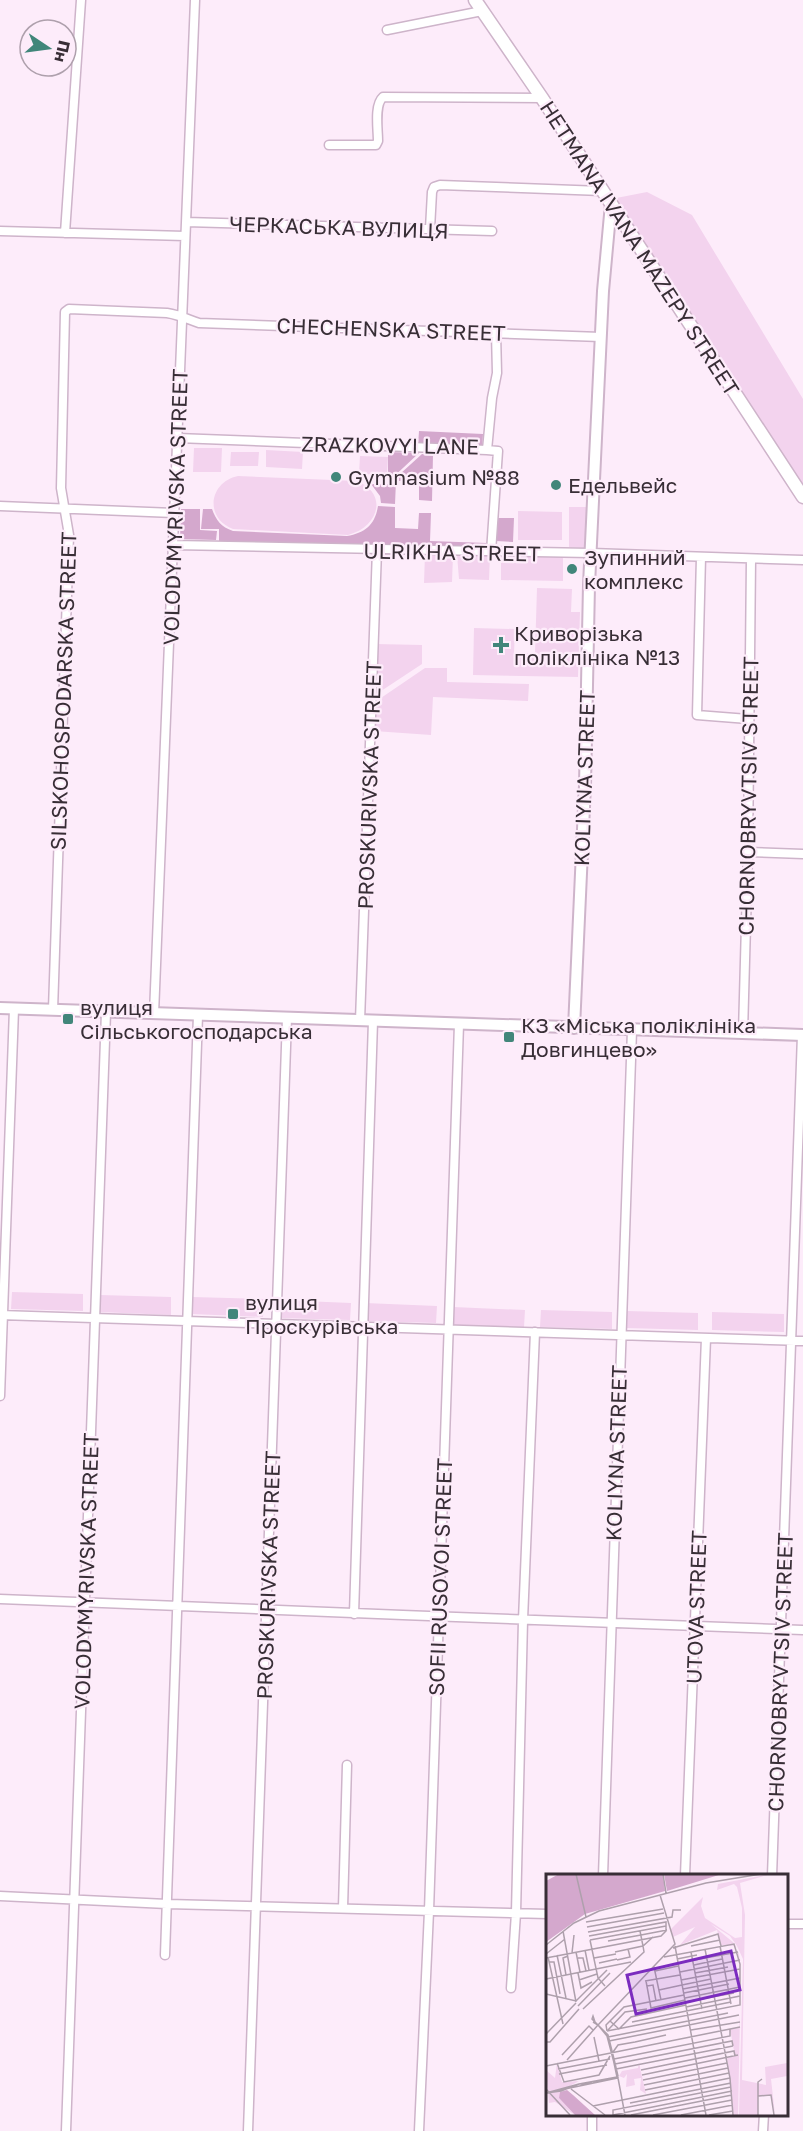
<svg xmlns="http://www.w3.org/2000/svg" width="803" height="2131" font-family="'Golos Text',sans-serif">
<style>
.green{fill:#f3d3ee}
.forest{fill:#d4a8cd}
.lines{fill:none;stroke-linecap:round;stroke-linejoin:round}
.minor-casing{stroke:#ceb4ca;stroke-width:11}
.tertiary-casing{stroke:#ceb4ca;stroke-width:14}
.secondary-casing{stroke:#ceb4ca;stroke-width:15}
.minor{stroke:#fff;stroke-width:8}
.tertiary{stroke:#fff;stroke-width:10}
.secondary{stroke:#fff;stroke-width:12}
.poi-dot{fill:#41867a;stroke:#fdecfa;stroke-width:2}
.labels{text-anchor:middle;dominant-baseline:central;stroke-width:4.5;stroke-linejoin:round;paint-order:stroke}
.street-label{font-size:21px;fill:#382e36;stroke:#fdecfa}
.poi-label{font-size:21px;fill:#382e36;stroke:#fdecfa;text-anchor:start}
.inset-road{fill:none;stroke:#aea0ac;stroke-width:1.5}
.view{fill:#7b2cbf;fill-opacity:0.15;stroke:#7b2cbf;stroke-width:3}
.inset-edge{fill:none;stroke:#382e36;stroke-width:3}
</style>
<rect width="100%" height="100%" fill="#fdecfa"/>
<!-- green -->
<path class="green" d="M647,192L692,215L803,399V498L606,200Z
M194,448H222L221,472H193Z
M266,450L303,452L302,469L266,467Z
M231,452H259L258,466H230Z
M360,456L388,457L387,475L359,474Z
M238,476L356,481C389,493 379,527 348,535L233,529C204,518 209,482 238,476Z
M569,507H586V548L569,547Z
M518,511L562,512V540H518Z
M425,554L453,555L452,582L424,583Z
M457,555H490L489,580L459,579Z
M501,556H563V581L501,580Z
M537,588L572,589L571,612H580L578,677L473,675L474,628L515,629L514,653H535Z
M376,644L422,645V664L375,695Z
M425,668H447V682L529,684L528,701L433,697L431,735L374,731L375,702Z
M12,1292L83,1294V1311L11,1309Z
M100,1295L171,1297V1315L99,1312Z
M192,1297L264,1299L263,1317L192,1314Z
M279,1300L351,1303L350,1320L279,1318Z
M365,1303L437,1306L436,1323L365,1321Z
M453,1307L525,1310L524,1327L453,1325Z
M541,1310L612,1312V1329L540,1327Z
M627,1311L698,1313V1330L626,1328Z
M712,1312L784,1314V1332L712,1330Z"/>
<!-- forest -->
<path class="forest" d="M419,431L483,434L482,449L418,446Z
M388,452L419,453L388,482Z
M422,454L433,455L432,501L419,500V481H396L395,504L381,503L380,496L371,484H389Z
M378,506L395,507V528L418,529L419,513H431L430,541L487,543L486,548L219,541V529H201L203,509H212C216,520 221,527 233,531L347,536C365,533 375,525 378,506Z
M181,509H200V530L217,531L216,540L180,539Z
M497,518H514L513,542L496,541Z"/>
<g class="lines">
<!-- minor casing -->
<g class="minor-casing">
<path id="minor" d="M387,30L482,11
M329,145H376L378,141C378,129 374,105 383,97L542,98
M186,222L492,231
M430,229L432,192L434,187L440,185L602,191
M0,231L185,236
M65,233L81,0
M177,438L487,450L492,398L497,373L496,333
M487,450L498,451L491,552
M0,506L174,513
M173,545L591,553L803,560
M701,557L697,715L748,719
M748,852L803,854
M53,1010L69,535L61,488L65,312L69,309L167,313C180,315 187,319 199,323L601,337
M154,1014L195,0
M360,1021L377,550
M743,1033L748,852L751,559
M0,1315L803,1341
M0,1396L14,1009
M0,1599C268,1610 535,1620 803,1630
M354,1614L373,1021
M603,1876L632,1030
M685,1876L706,1338
M772,1876L802,1035
M0,1896L167,1904L548,1914
M343,1908L347,1765
M786,1924H803
M165,1955L198,1015
M511,1988L516,1913L523,1620L535,1332
M66,2131L106,1012
M248,2131L287,1018
M419,2131L429,1911L459,1024
M592,2131V2114
M763,2131L764,2114"/>
</g>
<!-- tertiary casing -->
<g class="tertiary-casing">
<path id="tertiary" d="M0,1008L803,1035
M574,1028L585,785L589,585L603,291L611,204"/>
</g>
<!-- secondary casing -->
<g class="secondary-casing">
<path id="secondary" d="M475,0L542,98L803,497"/>
</g>
<!-- minor -->
<use href="#minor" class="minor"/>
<!-- tertiary -->
<use href="#tertiary" class="tertiary"/>
<!-- secondary -->
<use href="#secondary" class="secondary"/>
</g>
<!-- markers -->
<g class="poi-dot">
<circle cx="336" cy="477" r="6"/>
<circle cx="556" cy="485" r="6"/>
<circle cx="572" cy="569" r="6"/>
<path d="M498 636h6v6h6v6h-6v6h-6v-6h-6v-6h6z"/>
<rect x="62" y="1013" width="12" height="12" rx="3"/>
<rect x="503" y="1031" width="12" height="12" rx="3"/>
<rect x="227" y="1308" width="12" height="12" rx="3"/>
</g>
<g class="labels">
<!-- street labels -->
<g class="street-label">
<text transform="translate(339 227) rotate(2)">ЧЕРКАСЬКА ВУЛИЦЯ</text>
<text transform="translate(640 248) rotate(57)">HETMANA IVANA MAZEPY STREET</text>
<text transform="translate(391 329) rotate(2)">CHECHENSKA STREET</text>
<text transform="translate(390 445) rotate(1)">ZRAZKOVYI LANE</text>
<text transform="translate(175 507) rotate(-88)">VOLODYMYRIVSKA STREET</text>
<text transform="translate(452 552) rotate(1)">ULRIKHA STREET</text>
<text transform="translate(63 691) rotate(-88)">SILSKOHOSPODARSKA STREET</text>
<text transform="translate(584 778) rotate(-88)">KOLIYNA STREET</text>
<text transform="translate(369 785) rotate(-88)">PROSKURIVSKA STREET</text>
<text transform="translate(748 796) rotate(-89)">CHORNOBRYVTSIV STREET</text>
<text transform="translate(616 1453) rotate(-88)">KOLIYNA STREET</text>
<text transform="translate(86 1571) rotate(-88)">VOLODYMYRIVSKA STREET</text>
<text transform="translate(268 1575) rotate(-88)">PROSKURIVSKA STREET</text>
<text transform="translate(440 1577) rotate(-88)">SOFII RUSOVOI STREET</text>
<text transform="translate(696 1607) rotate(-88)">UTOVA STREET</text>
<text transform="translate(780 1672) rotate(-88)">CHORNOBRYVTSIV STREET</text>
</g>
<!-- poi labels -->
<g class="poi-label">
<text x="348" y="477">Gymnasium №88</text>
<text x="568" y="485">Едельвейс</text>
<text x="584" y="557">Зупинний<tspan x="584" dy="24">комплекс</tspan></text>
<text x="514" y="633">Криворізька<tspan x="514" dy="24">поліклініка №13</tspan></text>
<text x="80" y="1007">вулиця<tspan x="80" dy="24">Сільськогосподарська</tspan></text>
<text x="521" y="1025">КЗ «Міська поліклініка<tspan x="521" dy="24">Довгинцево»</tspan></text>
<text x="245" y="1302">вулиця<tspan x="245" dy="24">Проскурівська</tspan></text>
</g>
</g>
<!-- overview -->
<g transform="translate(546 1874)">
<rect width="242" height="242" fill="#fdecfa"/>
<path d="M225,0L194,9L199,41L196,206L220,211L219,193L241,189V202L225,205L229,241L225,221L212,223V241H193L197,85L191,72L184,62L165,50L188,69L193,80L194,90L190,72L175,71L171,56L134,71L149,53L127,63L124,56L157,23L155,32L159,44L189,64L196,63V34L191,13L188,10L171,16L172,10ZM194,141L192,241H187L181,184L189,182L184,155L193,154ZM11,189L16,208L33,207L18,215L13,224L29,241L9,228L3,229L0,196L9,204ZM93,189L100,220L94,216L95,204L88,205L89,211L80,213L81,200L78,204L73,202L76,197L92,194Z" fill="#f3d3ee"/>
<path d="M13,0H117L119,17L39,40L0,68V7ZM118,0H176L121,17ZM21,216L27,221L49,241H29L13,224L14,218Z" fill="#d4a8cd"/>
<path class="inset-road" d="M30,0L40,43M117,0L120,19M40,48L117,35M41,53L118,39M17,57L30,128M94,57L97,72L107,63M42,58L126,43L127,36H135M95,61L121,56M44,66L120,52M44,66L52,104L59,112M62,67L95,61M0,71L28,49L53,37L160,9L215,0M129,72L160,241M145,72L174,66M174,72L185,130M127,74L172,60L175,72M159,75L184,204L187,241M39,76L43,96M30,78L34,98M145,78L156,135M26,79L28,61M0,80L19,65M11,81L20,124M2,83L17,150M0,84L115,62L120,57V48L43,62M32,84H37L40,97M48,84L70,80M131,85L151,81M71,86L84,83L82,75M3,88H8L14,120M53,89L71,85M132,89L192,78M148,91L176,85M108,93L115,126M109,97L132,92M134,98L194,86M32,99L35,114L46,108M149,99L182,93M20,101L17,84L22,82M0,105L85,88M33,106L51,100M135,106L194,95M99,107L134,101M100,107L105,134L139,126M136,111L165,105M101,112L107,111L110,127M137,115L194,104M113,116L136,111M138,119L183,110M0,120L30,127L61,96M139,124L194,113M139,128L188,119M32,132L64,99M140,133L194,122M37,135L98,78L97,72L69,78M47,142L49,148L62,161L68,185L72,202L70,204L47,209L33,210L15,217L0,219L33,210L71,203L62,161L46,145ZM64,147L73,155L85,143L140,131M86,148L185,128M62,156L79,138L101,135M145,156L194,148M61,157L194,131V90L188,70L118,83M61,157L60,151L78,133L138,121M0,160L30,129M48,163L53,187M62,163L182,139M63,167L193,141M0,168H4L33,135M89,168L120,161M67,178L72,171L89,168M16,181L43,152L47,156M68,185L184,162V155M21,186L52,151L47,148M11,189L18,208L53,201L64,182M69,190L186,167L187,172M0,192L194,153M12,195L64,185M70,195L187,172M95,196L188,177L189,182M13,200L61,191M96,201L192,181M72,204L79,241M97,206L181,189M98,211L182,194M0,215L24,241M25,215L59,241M99,216L183,199M0,219L72,204L61,162L52,151L129,70L114,21M212,222L225,221L228,241M84,229L185,209M47,232L184,204M67,241V236L185,213M67,241L186,217M85,241L186,221M107,241L186,226M135,241L187,231M163,241L187,237M212,241V208L216,205"/>
<path class="view" d="M185,77L194,116L90,140L81,101Z"/>
<rect width="242" height="242" class="inset-edge"/>
</g>
<!-- north arrow -->
<g transform="translate(48 48) rotate(103)"><circle r="28" fill="#fdecfa" stroke="#aea0ac" stroke-width="1.5"/>
<path d="M0-4.5L10 22L0 15L-10 22Z" fill="#41867a"/>
<text y="-9" font-size="16" font-weight="bold" text-anchor="middle" fill="#382e36">Пн</text>
</g>
</svg>
